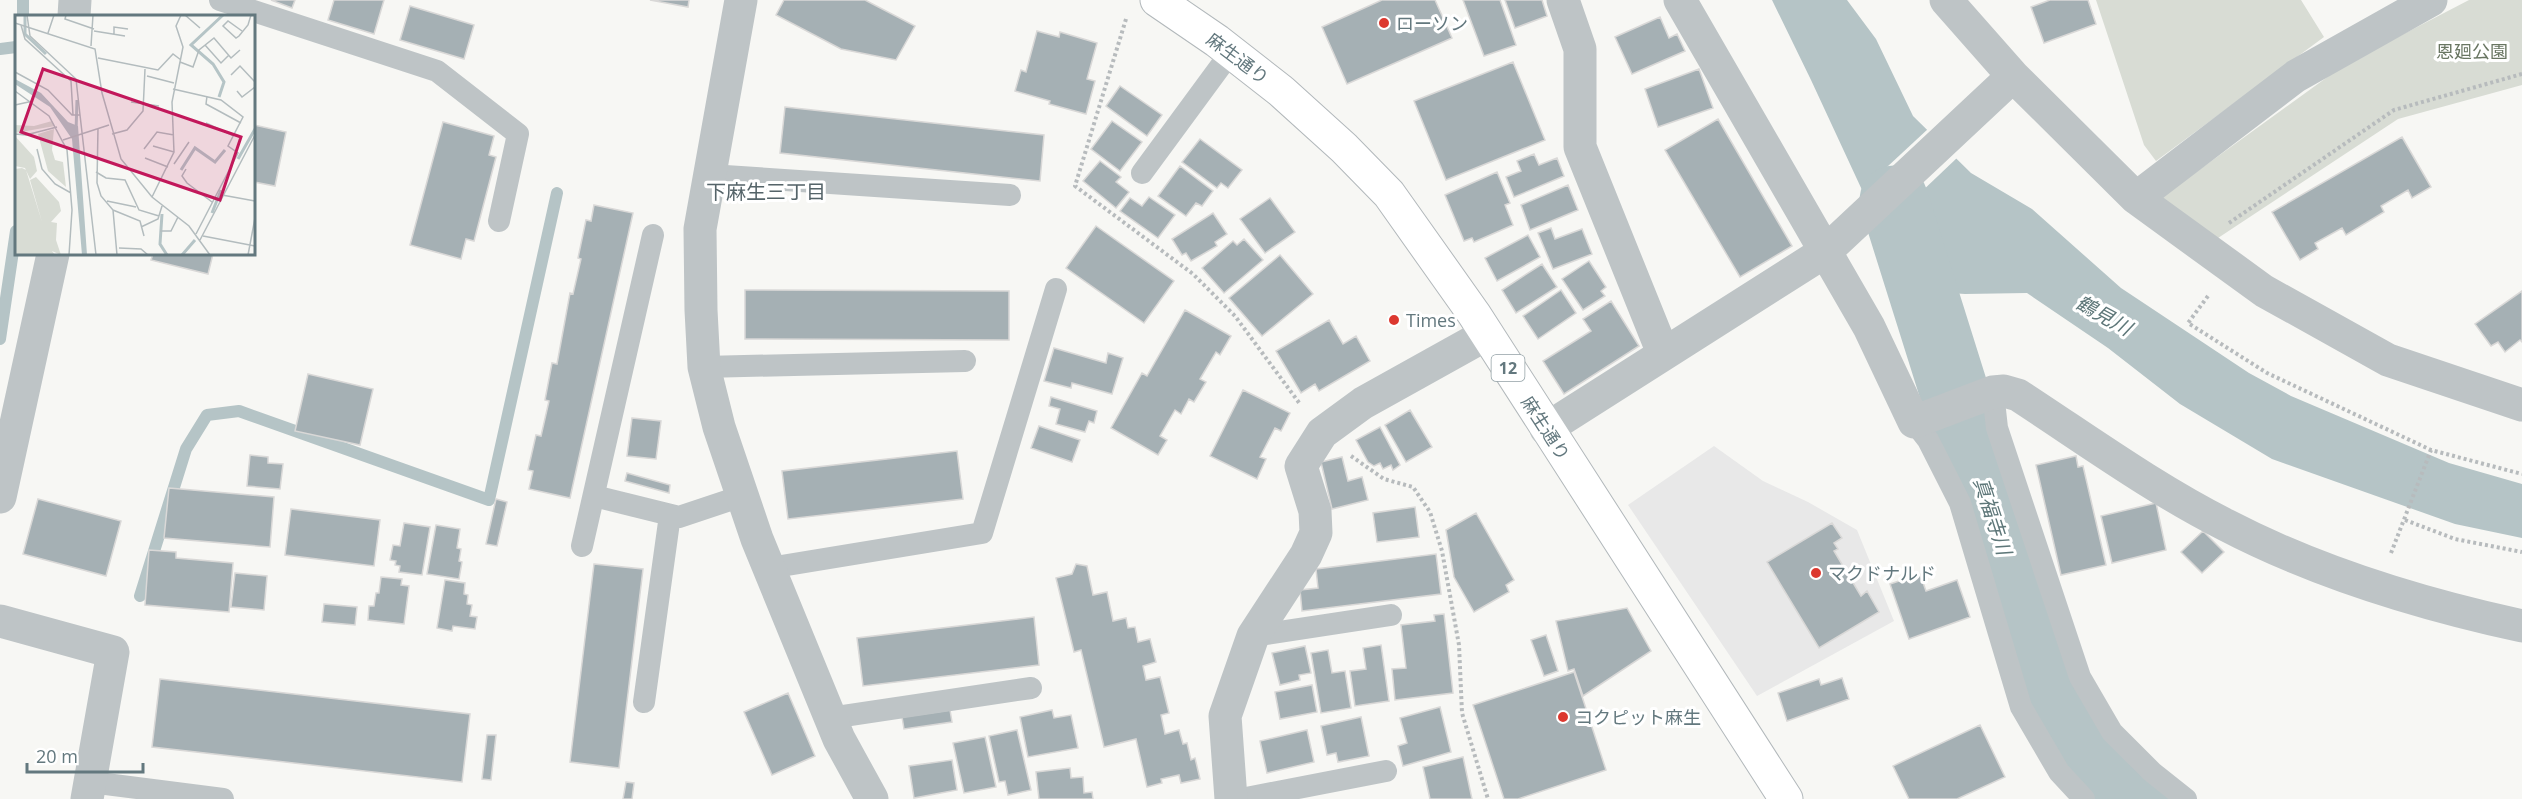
<svg xmlns="http://www.w3.org/2000/svg" width="2522" height="799" font-family="'Open Sans','Noto Sans JP',sans-serif">
<style>
.built{fill:#e8e8e8}
.green{fill:#d8dcd4}
.water{fill:#b5c4c6}
.pier{fill:#f7f7f4}
.lines{fill:none;stroke-linecap:round;stroke-linejoin:round}
.stream{stroke:#b5c4c6;stroke-width:12}
.river{stroke:#b5c4c6;stroke-width:69}
.building{fill:#a5b0b4;stroke:#d9d8d7;stroke-width:1.5}
.primary-casing{stroke:#b2b8bb;stroke-width:35}
.path{stroke:#b7bbbd;stroke-width:4;stroke-dasharray:3 3;stroke-linecap:butt}
.lane{stroke:#bec4c6;stroke-width:22}
.street{stroke:#bec4c6;stroke-width:33}
.primary{stroke:#fff;stroke-width:33}
.poi-dot{fill:#dc382f;stroke:#fff;stroke-width:2}
.labels{text-anchor:middle;dominant-baseline:central;stroke-width:6;stroke-linejoin:round;paint-order:stroke}
.shield{fill:#fff;stroke:#92a0a5;stroke-width:1.5}
.shield-label{font-size:16px;font-weight:bold;fill:#63787e}
.poi-label{font-size:18px;fill:#63787e;stroke:#fff;text-anchor:start}
.park-label{font-size:18px;fill:#697662;stroke:#fff}
.street-label{font-size:18px;fill:#63787e;stroke:#fff}
.neighbourhood-label{font-size:20px;fill:#556469;stroke:#fff}
.water-label{font-size:20px;font-style:italic;fill:#5e7779;stroke:#fff}
.inset-river{fill:none;stroke:#b5c4c6;stroke-width:3}
.inset-road{fill:none;stroke:#b3bcbe;stroke-width:1.5}
.view{fill:#c2185b;fill-opacity:0.15;stroke:#c2185b;stroke-width:3}
.inset-edge{fill:none;stroke:#63787e;stroke-width:3}
</style>
<rect width="100%" height="100%" fill="#f7f7f4"/>
<!-- built -->
<path class="built" d="M1714,446L1763,481L1808,502L1857,530L1894,621L1757,696L1628,505Z"/>
<!-- green -->
<path class="green" d="M2096,0H2301L2324,37L2156,161L2144,145Z
M2469,0H2522V85L2398,119L2215,240L2159,199L2344,65Z"/>
<!-- water -->
<path class="water" d="M1772,0H1847L1876,39L1913,116L1971,173L2032,209L2121,288L2249,373L2291,396L2449,463L2522,484V538L2455,524L2272,459L2180,404L2108,348L2027,293L1965,294L1905,290L1888,246L1811,80Z"/>
<!-- pier -->
<path class="pier" d="M1929,128L1958,157L1878,233L1859,193Z"/>
<g class="lines">
<!-- stream -->
<path class="stream" d="M23,16V0
M0,49L16,47
M0,339L16,231
M140,596L186,449L207,415L239,411L489,500L557,193"/>
<!-- river -->
<path class="river" d="M1894,200L2002,544L2053,692L2087,747L2138,799"/>
</g>
<!-- building -->
<path class="building" d="M271,0H295L292,8Z
M334,0H384L374,34L328,20Z
M650,0H689L688,7Z
M784,0H865L915,26L896,60L841,49L776,15Z
M1382,0H1435L1452,38L1347,84L1322,27Z
M1463,0H1500L1516,45L1484,56Z
M1505,0H1542L1547,16L1515,28Z
M2050,0H2088L2096,24L2044,43L2031,7Z
M410,6L474,25L464,59L400,40Z
M1660,17L1669,38L1677,34L1685,51L1632,74L1615,37Z
M1037,31L1059,37L1060,32L1097,43L1087,79L1095,81L1086,114L1049,104L1050,101L1015,91L1021,70L1026,72Z
M1513,62L1545,140L1446,180L1414,101Z
M1699,69L1713,108L1658,127L1645,89Z
M1120,86L1162,115L1147,136L1106,106Z
M785,107L1044,135L1040,181L780,153Z
M1718,119L1792,246L1740,277L1665,150Z
M1112,121L1142,142L1120,171L1091,149Z
M443,122L494,136L489,155L496,157L474,241L466,239L461,259L410,245Z
M254,125L286,132L275,186L254,182Z
M2402,137L2431,187L2412,198L2408,190L2381,206L2384,212L2346,235L2342,228L2315,243L2318,249L2300,260L2272,212Z
M1200,139L1242,170L1228,188L1221,183L1217,188L1182,162Z
M1534,154L1539,165L1557,158L1564,176L1514,197L1506,177L1521,171L1517,161Z
M1100,161L1121,177L1116,182L1129,192L1116,208L1083,181Z
M1180,166L1213,191L1202,206L1196,203L1186,216L1158,196Z
M1497,172L1510,203L1505,205L1513,225L1474,242L1472,238L1464,241L1445,195Z
M1568,185L1578,210L1530,230L1521,205Z
M1149,197L1175,215L1158,238L1120,211L1130,198L1142,206Z
M1270,198L1295,232L1265,253L1240,219Z
M594,205L633,213L570,498L529,489L533,471L528,470L536,435L541,436L549,401L545,400L552,363L557,364L570,293L573,294L581,259L578,258L586,220L591,221Z
M1213,213L1227,234L1215,242L1217,246L1191,261L1186,253L1182,255L1172,239Z
M1096,226L1174,281L1144,323L1066,268Z
M1551,228L1555,239L1582,229L1592,254L1553,269L1538,233Z
M1528,235L1540,257L1497,281L1485,258Z
M1244,239L1263,260L1224,293L1202,268L1233,241L1237,245Z
M153,254H213L208,274L151,260Z
M1280,255L1313,294L1262,336L1229,298Z
M1589,261L1606,287L1601,291L1605,296L1583,310L1562,279Z
M1542,264L1557,287L1516,313L1502,290Z
M745,290L1009,291V340L745,339Z
M1561,290L1576,313L1538,339L1523,316Z
M2522,291V342L2520,340L2505,352L2498,342L2491,346L2475,324Z
M1611,301L1639,346L1564,394L1543,361L1591,331L1583,319Z
M1185,310L1231,336L1220,355L1216,352L1200,379L1206,382L1194,402L1189,399L1181,414L1175,410L1160,436L1167,440L1158,455L1111,428L1142,373L1147,376Z
M1329,320L1343,344L1356,336L1370,361L1319,391L1315,384L1301,393L1276,351Z
M1054,348L1106,363L1108,353L1123,358L1112,394L1072,383L1071,388L1044,381Z
M308,374L373,389L360,445L295,431Z
M1243,390L1290,413L1281,431L1275,428L1260,457L1266,459L1257,479L1210,456Z
M1051,397L1097,411L1094,423L1089,421L1085,432L1056,424L1060,409L1049,406Z
M1410,410L1432,447L1406,462L1385,425Z
M632,418L661,421L656,459L627,456Z
M1039,426L1080,440L1072,462L1031,448Z
M1380,427L1400,465L1393,470L1391,465L1383,469L1380,463L1374,466L1368,462L1356,440Z
M957,451L963,499L788,519L782,471Z
M250,455L268,457V463L283,464L280,489L247,486Z
M2076,456L2078,467L2083,466L2106,565L2061,575L2036,465Z
M1342,457L1348,481L1362,477L1368,500L1332,509L1321,462Z
M627,473L670,485L669,493L625,481Z
M169,488L274,497L270,547L164,538Z
M38,499L121,521L106,576L23,554Z
M496,499L507,502L497,546L486,544Z
M2156,503L2166,550L2112,563L2101,516Z
M1415,507L1419,537L1377,542L1373,513Z
M291,509L380,520L374,566L285,555Z
M1476,513L1514,580L1506,585L1509,592L1474,612L1454,577L1446,530Z
M404,523L430,527L422,575L399,572L400,566L395,565L396,561L390,560L393,545L400,546Z
M1832,523L1842,538L1834,543L1838,549L1834,551L1861,596L1867,591L1879,612L1819,648L1767,562Z
M436,525L460,529L457,548L461,549L459,561L462,562L459,579L427,574Z
M2203,531L2224,552L2202,573L2181,552Z
M149,550L176,552V558L233,563L229,612L145,605Z
M1436,554L1441,594L1302,611L1300,590L1318,588L1316,569Z
M594,564L643,569L619,768L570,762Z
M1076,564L1087,566L1093,595L1107,592L1113,621L1126,618L1128,628L1135,627L1138,642L1150,639L1156,662L1143,666L1146,680L1160,677L1169,713L1161,715L1165,734L1179,730L1183,744L1187,743L1191,760L1195,758L1200,779L1181,783L1179,775L1161,779L1162,783L1147,787L1136,739L1104,747L1081,650L1074,652L1056,578L1072,574Z
M235,573L267,576L264,610L231,607Z
M1920,574L1926,591L1957,580L1970,617L1909,639L1890,584Z
M381,577L402,579L401,585L409,586L404,624L368,620L369,606H374L376,593H379Z
M445,580L465,583L464,594L468,595L467,604L472,605L470,616L477,617L475,629L453,626L452,631L437,628Z
M324,604L357,607L355,625L322,622Z
M1627,608L1651,651L1583,696L1574,669L1568,671L1556,621Z
M1444,614L1453,693L1395,700L1392,669L1406,668L1401,625L1435,621L1434,615Z
M1034,617L1039,665L863,686L857,638Z
M1546,635L1558,671L1544,676L1531,640Z
M1381,645L1389,701L1355,706L1350,671L1366,669L1363,648Z
M1305,646L1311,673L1299,675L1300,680L1280,685L1272,653Z
M1328,650L1332,673L1345,671L1351,708L1321,713L1311,653Z
M1574,672L1606,770L1518,799H1504L1473,705Z
M1842,678L1849,699L1787,721L1778,693L1819,679L1821,685Z
M160,679L470,714L462,782L152,747Z
M1312,685L1317,712L1280,719L1275,692Z
M788,693L815,756L772,775L744,712Z
M1440,707L1451,752L1403,766L1398,746L1407,743L1400,718Z
M950,710L952,722L904,729L902,717Z
M1052,710L1054,718L1071,715L1078,748L1028,757L1020,717Z
M1361,717L1369,756L1338,762L1336,753L1327,755L1321,726Z
M1980,725L2005,777L1957,799H1909L1893,766Z
M1017,730L1031,790L1008,795L1005,781L999,782L989,736Z
M1307,730L1314,762L1267,773L1260,741Z
M487,735H496L491,780L482,779Z
M985,737L996,787L964,793L953,743Z
M1463,757L1472,799H1430L1423,767Z
M952,760L957,790L914,798L909,766Z
M1070,768L1071,778L1083,777L1084,793L1092,792L1093,799H1039L1036,772Z
M626,782L634,783L632,799H623Z"/>
<g class="lines">
<!-- primary casing -->
<g class="primary-casing">
<path id="primary" d="M1157,0L1217,41L1281,91L1344,148L1389,194L1474,314L1786,799"/>
</g>
<!-- path -->
<path class="path" d="M1126,19L1075,186L1193,274L1235,316L1300,404
M2229,223L2394,110L2522,74
M2208,296L2188,323L2267,373L2431,450L2522,474
M1351,456L1384,479L1413,487L1430,512L1442,551L1459,645L1462,713L1488,799
M2405,520L2455,539L2522,552
M2391,553L2431,450"/>
<!-- lane -->
<path class="lane" d="M220,0L437,71L518,134L499,221
M1142,173L1231,52
M710,175L1010,195
M704,367L965,361
M1993,392L1997,428L2080,677L2112,732L2152,772L2186,799
M1914,422L1928,440L1960,503L2021,707L2059,772L2084,799
M594,496L679,517L742,496
M582,546L653,235
M769,568L982,533L1056,289
M1253,636L1391,615
M644,702L670,515
M830,718L1031,688
M90,782L223,799
M1241,799L1386,771"/>
<!-- street -->
<path class="street" d="M741,0L700,229L701,310L704,367L719,427L757,539L839,739L872,799
M1563,0L1580,49V147L1663,353
M1680,0L1869,327L1914,422L1993,392L2004,391L2018,395C2087,440 2153,488 2226,525C2318,573 2421,604 2522,626
M1946,0L2013,76L2136,198L2264,291L2388,360L2522,405
M74,16L75,0
M2136,198L2296,76L2431,0
M1546,429L1826,251L2013,76
M0,497L53,254
M0,621L113,652L87,799
M1231,799L1225,716L1253,636L1306,555L1316,533L1315,511L1301,466L1322,433L1363,403L1487,334"/>
<!-- primary -->
<use href="#primary" class="primary"/>
</g>
<!-- markers -->
<g class="poi-dot">
<circle cx="1384" cy="23" r="6"/>
<circle cx="1394" cy="320" r="6"/>
<circle cx="1816" cy="573" r="6"/>
<circle cx="1563" cy="717" r="6"/>
</g>
<g class="labels">
<!-- shield labels -->
<rect class="shield" x="1491.5" y="355" width="33" height="26" rx="4.5"/>
<g class="shield-label">
<text x="1508" y="368">12</text>
</g>
<!-- poi labels -->
<g class="poi-label">
<text x="1396" y="23">ローソン</text>
<text x="1406" y="320">Times</text>
<text x="1828" y="573">マクドナルド</text>
<text x="1575" y="717">コクピット麻生</text>
</g>
<!-- park labels -->
<g class="park-label">
<text x="2472" y="51">恩廻公園</text>
</g>
<!-- street labels -->
<g class="street-label">
<text transform="translate(1238 58) rotate(37)">麻生通り</text>
<text transform="translate(1546 428) rotate(57)">麻生通り</text>
</g>
<!-- neighbourhood labels -->
<g class="neighbourhood-label">
<text x="766" y="191">下麻生三丁目</text>
</g>
<!-- water labels -->
<g class="water-label">
<text transform="translate(2104 315) rotate(29)">鶴見川</text>
<text transform="translate(1993 516) rotate(72)">真福寺川</text>
</g>
</g>
<!-- overview -->
<g transform="translate(15 15)">
<rect width="240" height="240" fill="#f7f7f4"/>
<path d="M37,106L40,111L0,118V110L19,111ZM39,114L37,135L40,145L48,147L51,172L33,156L23,119ZM0,121L19,142L22,156L15,164L10,153L0,151ZM7,153L11,155L27,207L15,165L21,162L44,187L46,196L36,207L42,208L41,225L46,240L37,236L40,240H0V154Z" fill="#d8dcd4"/>
<path d="M0,64L26,78L53,107L63,111L72,240H67L57,124L35,92L0,69Z" fill="#b5c4c6"/>
<path class="inset-river" d="M10,0V19L31,39M204,82L209,67L198,49L176,30L208,0M61,117L62,85M223,144L240,114M166,155L180,133L200,147L210,135M197,198L206,175M147,199L145,229L152,240M167,240L180,225"/>
<path class="inset-road" d="M12,0L15,21L61,64L65,100M51,0L50,4L79,14M170,0L185,13M0,8L80,34L87,78L106,144L137,182L174,211L195,240M6,10L10,24L56,66L58,100M79,16L110,21M227,16L213,6L208,11L221,23L224,21L233,10L236,0M33,18L39,0M99,19V12L113,14M190,30L206,48L214,40M76,31L78,0M83,43L143,55L158,39L166,45M165,47L178,52L184,35L199,23L216,43L225,35M0,57L33,75L57,100H65L81,240M216,60L225,51L240,67M132,61L159,68M158,74L206,85L228,102L213,131L223,138L181,219M0,76L34,101L52,135L57,195L54,240M222,76L227,82L240,72M192,81L191,89L226,108M116,87L144,91M0,90L18,86M191,108L219,121M83,113L82,168L86,181L98,195L102,240M0,119L11,120L42,112M97,119L112,115L128,96L130,54M48,125L94,110M138,131L159,137M22,134L27,154L40,169L56,178M129,134L142,117L159,120M130,143L153,152M159,149L174,127M171,154L167,161L172,168L197,187M81,157L91,163L110,165L124,195L144,201M207,180L240,186M137,182L159,137L157,87L168,32L161,11L166,0M92,186L121,192M98,195L125,206L129,221M126,212L143,204L147,191M145,216H156L163,202M188,221L240,231M185,225L240,120M104,233L126,234L133,240M233,240L240,203"/>
<path class="view" d="M28,54L226,122L205,185L6,117Z"/>
<rect width="240" height="240" class="inset-edge"/>
</g>
<!-- scale -->
<path d="M27 763v9h116v-9" fill="none" stroke="#63787e" stroke-width="3"/>
<text x="36" y="763" font-size="18" fill="#63787e" stroke="#ffffff" stroke-width="4.5" paint-order="stroke">20 m</text>
</svg>
